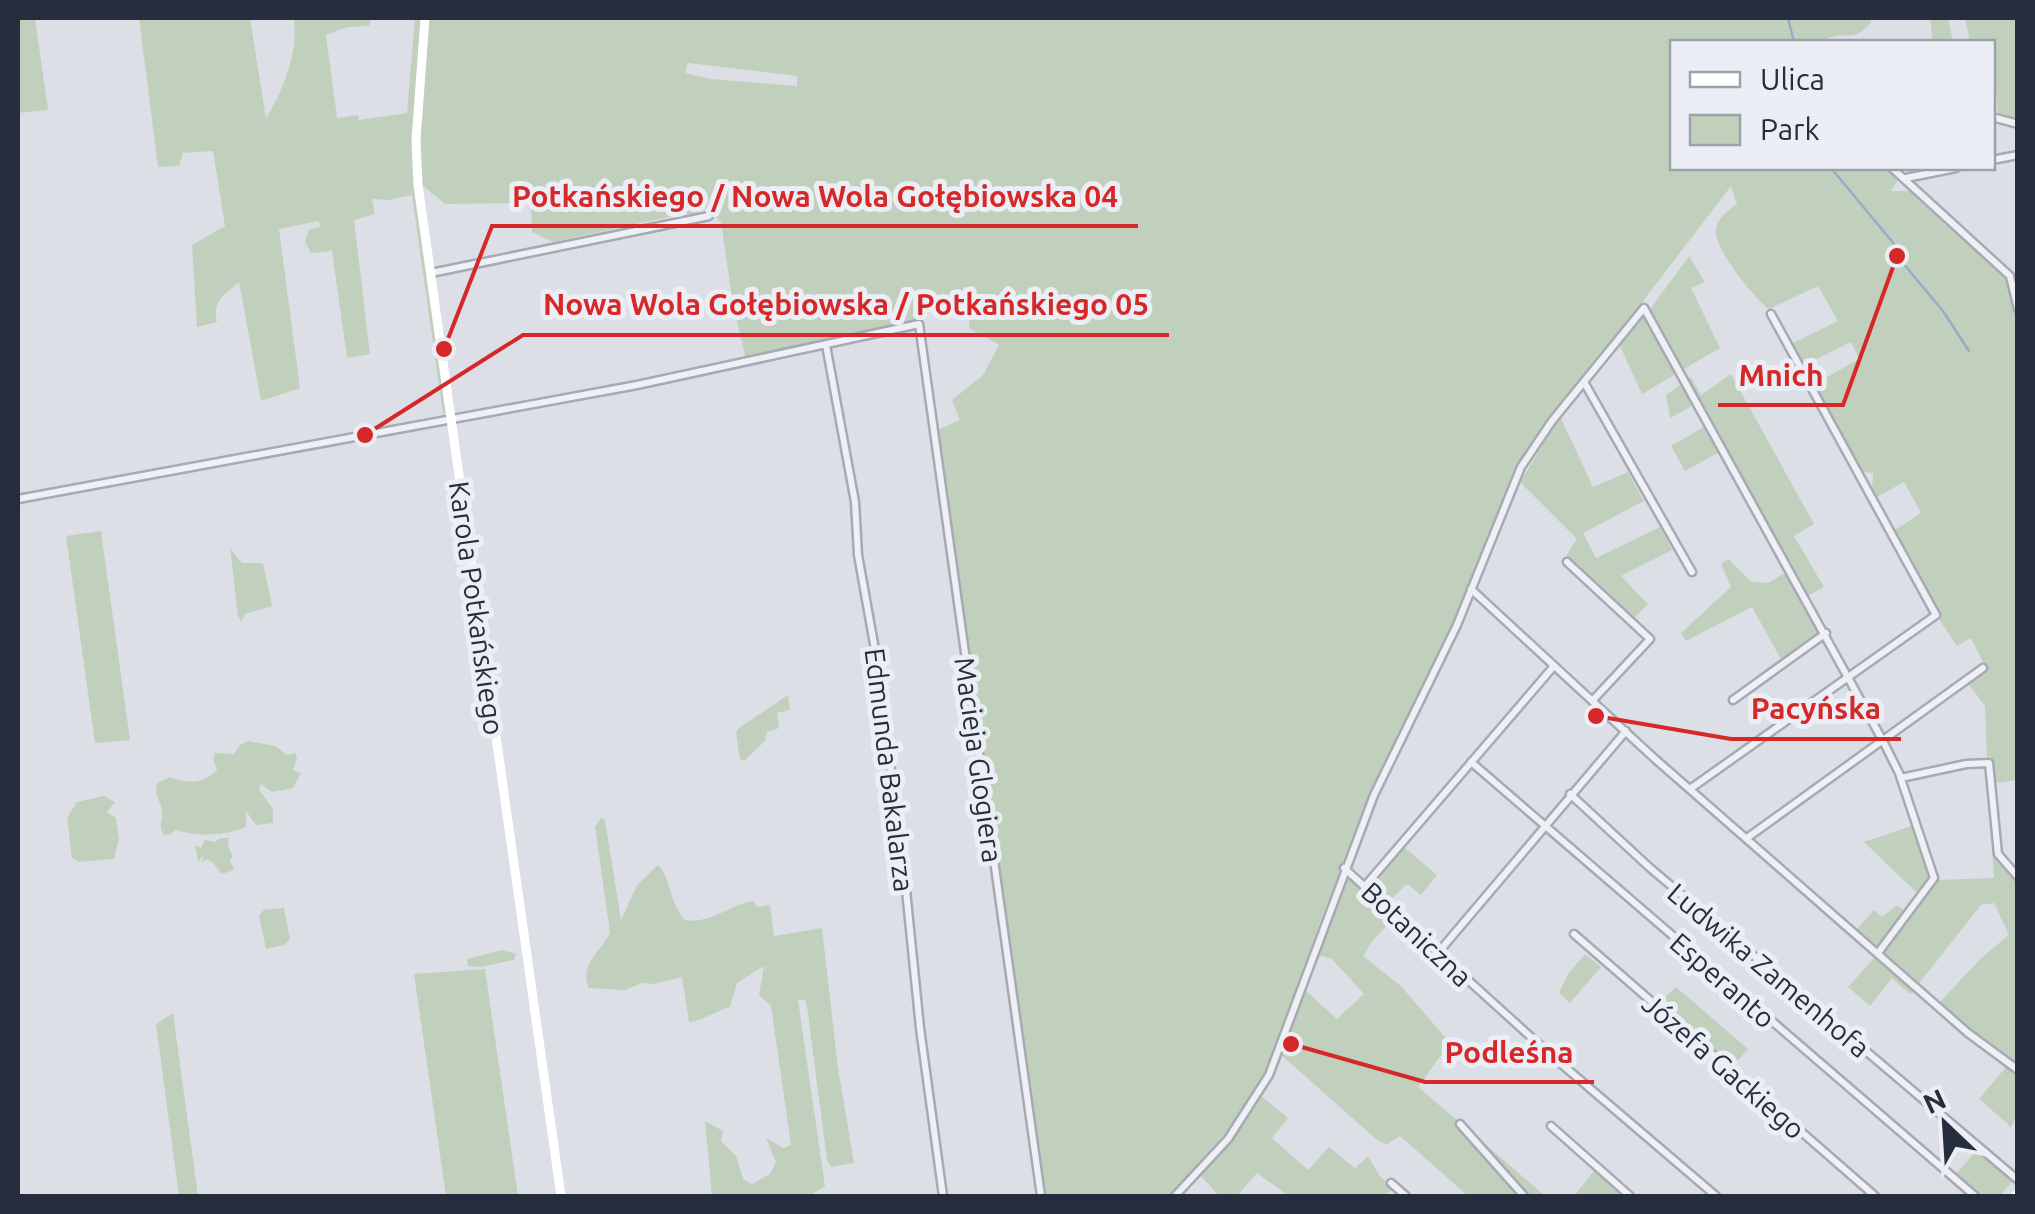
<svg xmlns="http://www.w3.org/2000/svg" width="2035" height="1214" font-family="Ubuntu,sans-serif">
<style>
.green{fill:#c1d0bd;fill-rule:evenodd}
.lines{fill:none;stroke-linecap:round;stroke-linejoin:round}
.stream{stroke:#96acc7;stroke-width:2.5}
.street-casing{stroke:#a5aab3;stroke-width:11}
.street{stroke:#eff0f5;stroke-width:6}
.secondary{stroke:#fff;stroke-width:9}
.labels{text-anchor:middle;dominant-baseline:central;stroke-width:10;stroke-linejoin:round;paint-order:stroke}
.street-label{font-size:28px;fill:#262d3c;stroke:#ebeef4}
.leader{fill:none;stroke:#d62828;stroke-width:4}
.callout-dot{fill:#d62828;stroke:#ebeef4;stroke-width:4}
.callout-label{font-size:30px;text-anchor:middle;font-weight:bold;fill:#d62828;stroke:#ebeef4;stroke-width:10;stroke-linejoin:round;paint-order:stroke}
</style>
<rect width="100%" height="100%" fill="#dce0e6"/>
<!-- green -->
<path class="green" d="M18,18H35L48,110L18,113Z
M139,18H250L266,119C284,88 298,54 294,18H371L369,26L347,27L326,35L337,118L358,115L359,120L407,113L415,18H422L413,161L447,413L443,414L412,195L389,200L372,199L375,214L354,220L370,354L347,358L332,251L311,253L305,242L309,229L320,227L319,221L279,229L300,388L261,401L239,282C224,295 212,301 217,322L197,327L192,245L225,226L213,151L183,153L179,166L158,167Z
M429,18H1870L1871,23C1852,43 1849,31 1828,38L1829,42H1672V168H1887L1898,180L1891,191H1912L2002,270L2001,274L2008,278L2018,320L2017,780L1995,783L1991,756L1987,758L1985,706L1967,682L1985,667L1971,638L1957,646L1911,577L1919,572L1895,530L1921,513L1904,482L1877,497L1872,489L1873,473L1862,472L1813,385L1859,359L1851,342L1805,365L1793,343L1838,321L1818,286L1769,309C1754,298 1713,248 1716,228C1718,218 1730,209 1737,204L1731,186L1517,466L1454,623L1370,795L1321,919L1275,1050L1248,1107L1170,1196H1043L940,463L938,430L960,420L952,400L983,375L999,345L969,328L970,308L958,297L928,303L929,313L921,320L746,359L733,305L721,222L706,208L695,214H682L553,242L532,232L531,203L445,204L421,184L418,140ZM688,63L797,76V86L710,79L685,73Z
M1930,18H1948L1953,42H1933Z
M1965,18H2017V120L1998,114L1992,42H1970Z
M1689,256L1705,282L1691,288L1720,348L1642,394L1619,344L1640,316L1643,319Z
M1731,374L1814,524L1794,536L1824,587L1802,599L1821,633L1782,661L1752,607L1686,641L1681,633L1731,587L1721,564L1728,559L1752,582L1768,583L1792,569L1723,450L1685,471L1671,446L1704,427L1692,406L1670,418L1666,395L1691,377L1701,395Z
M1560,416L1593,487L1628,472L1644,501L1583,533L1596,558L1660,527L1672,550L1621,576L1648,604L1633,619L1566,556L1577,539L1520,482Z
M101,531L130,740L95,743L66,536Z
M230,548L242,563H263L272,606L245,614L241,622L238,616Z
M788,695L790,710L777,713L779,728L767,732L765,741L745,760H740L736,732L739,728Z
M248,741L275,746L287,755L295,753L297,759L293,770L301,773L293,788L272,792L261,784L259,789L273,809V823L256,825L246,811V827C225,836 197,837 176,830L169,835L163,834C158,824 163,822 162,812C161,800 154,797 157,783L170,777C189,784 203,784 217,770L213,759L215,753L234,754L240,745Z
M104,796L115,802L107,812L116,818L119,839L114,859L79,862L72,858L67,818L77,802Z
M601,818L605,820L621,920L637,885L658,865C672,880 668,900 685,920C712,924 728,905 753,901L757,907L770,905L774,936L822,928L838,1068L854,1163L831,1167L827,1160L807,1007L805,1000H798L825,1186L809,1196H712L705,1121L723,1131L721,1141L736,1156L743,1179L752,1184L770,1174L776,1162L766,1138L783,1148L791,1145L771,1006L759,995L764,966L737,983L730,1007C717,1011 699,1022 689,1022L682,977L654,984L642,983L625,990L589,988C579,966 600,952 610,933L595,827Z
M1914,825C1921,846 1941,878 1916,892L1864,842Z
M220,838H229L228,846L233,857L230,860L234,870L222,874L212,862L206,859L202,863L203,856L198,862L195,845L201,848L205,840L215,842Z
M1404,847L1437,875L1421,895L1407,884L1388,902L1371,885Z
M1992,849L2017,881L2018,1113L2011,1127L1979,1099L2011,1061L1938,1004L1981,958L2009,935L1994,903L1981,905L1917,986L1882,955L1938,880L1994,878Z
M1346,877L1352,878L1395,917L1373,940L1363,956L1401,986L1450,1043L1418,1087L1458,1121V1128L1502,1173L1506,1185L1516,1189L1521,1196H1468L1400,1136L1386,1145L1376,1139L1280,1054L1304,989L1337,1019L1364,994L1332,959L1318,955Z
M1897,905L1904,910L1902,916L1876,947L1856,930L1874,910L1882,917Z
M284,908L290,939L284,945L266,949L259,915L264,910Z
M502,950L516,954L514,960L481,967L468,966L467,959Z
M1585,954L1601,967L1570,1003L1559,993L1568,974Z
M1874,958L1913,991L1910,994L1892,978L1870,1006L1848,987Z
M485,969L518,1196H446L414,974Z
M1676,987L1748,1049L1730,1069L1656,1005Z
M173,1013L198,1196H179L156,1024Z
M1261,1096L1288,1118L1272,1138L1308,1170L1329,1147L1355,1168L1368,1156L1379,1175L1393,1188L1385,1196H1289L1257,1173L1237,1196H1219L1201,1176L1237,1132Z
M1483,1142L1545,1196H1528L1490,1154Z
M1977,1150L2013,1181L2000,1196H1980L1955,1175Z
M1595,1170L1626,1196H1574Z"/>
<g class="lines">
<!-- stream -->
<path class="stream" d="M1788,18L1794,42
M1831,168L1899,250L1897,256L1943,311L1969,351"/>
<!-- street casing -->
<g class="street-casing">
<path id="street" d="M1992,117L2018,124
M1992,160L2018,155
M1892,168L2010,276L2018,309
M1906,178L1956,168
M431,273L709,216
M826,345L855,502L858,555L874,644L904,870L920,1028L943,1196
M1584,382L1692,572
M18,499L637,385L919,324L1041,1196
M1567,562L1650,639L1593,700
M1471,589L1654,758L1968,1033L2018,1070
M1733,700L1826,633
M1471,762L1975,1196
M1901,778L1966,764L1989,763L1998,854L2018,877
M1690,789L1936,615L1771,314
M1570,794L1649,867L2018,1180
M1747,838L1983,668
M1344,868L1552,1056L1716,1196
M1365,886L1554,666
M1574,934L1875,1196
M1437,954L1626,731
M1460,1124L1524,1196
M1551,1126L1630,1196
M1391,1183L1406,1196
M1175,1196L1228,1139L1269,1075L1374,795L1457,625L1521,467L1552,421L1644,308L1883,741L1899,773L1934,878L1878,953"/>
</g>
<!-- street -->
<use href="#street" class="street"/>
<!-- secondary -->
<path class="secondary" d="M425,18L416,140L418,185L561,1196
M2015,1196L2018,1194"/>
</g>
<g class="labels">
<!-- street labels -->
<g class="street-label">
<text transform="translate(477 608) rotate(82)">Karola Potkańskiego</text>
<text transform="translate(979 760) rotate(82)">Macieja Glogiera</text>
<text transform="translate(890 770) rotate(83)">Edmunda Bakalarza</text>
<text transform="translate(1417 934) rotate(43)">Botaniczna</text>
<text transform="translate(1769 970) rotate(40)">Ludwika Zamenhofa</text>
<text transform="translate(1723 980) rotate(41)">Esperanto</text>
<text transform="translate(1724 1066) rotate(41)">Józefa Gackiego</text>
</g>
</g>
<!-- callouts -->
<path class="leader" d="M444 349L492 226H1138M365 435L523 335H1169M1897 256L1843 405H1718M1596 716L1731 739H1901M1291 1044L1425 1082H1594"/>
<g class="callout-dot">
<circle cx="444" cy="349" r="10"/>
<circle cx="365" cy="435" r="10"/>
<circle cx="1897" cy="256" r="10"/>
<circle cx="1596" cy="716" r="10"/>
<circle cx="1291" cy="1044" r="10"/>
</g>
<g class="callout-label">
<text x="815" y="207">Potkańskiego / Nowa Wola Gołębiowska 04</text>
<text x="846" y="315">Nowa Wola Gołębiowska / Potkańskiego 05</text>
<text x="1781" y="386">Mnich</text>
<text x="1816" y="719">Pacyńska</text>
<text x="1509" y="1063">Podleśna</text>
</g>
<!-- border -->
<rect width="2035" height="1214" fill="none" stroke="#262d3c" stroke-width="40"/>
<!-- legend -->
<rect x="1670" y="40" width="325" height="130" fill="#ebeef4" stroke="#9ca1aa" stroke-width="2.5"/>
<rect x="1690" y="72" width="50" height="15" fill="#ffffff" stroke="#9ca1aa" stroke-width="2.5"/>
<text x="1760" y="90" font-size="30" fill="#262d3c">Ulica</text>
<rect x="1690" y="115" width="50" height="30" fill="#c1d0bd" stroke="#9ca1aa" stroke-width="2.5"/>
<text x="1760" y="140" font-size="30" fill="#262d3c">Park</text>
<!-- north arrow -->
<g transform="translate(1945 1124) rotate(335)" stroke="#ebeef4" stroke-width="8" paint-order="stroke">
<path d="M0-8L18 38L0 25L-18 38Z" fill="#262d3c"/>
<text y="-15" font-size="28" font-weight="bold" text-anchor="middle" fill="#262d3c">N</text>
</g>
</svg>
